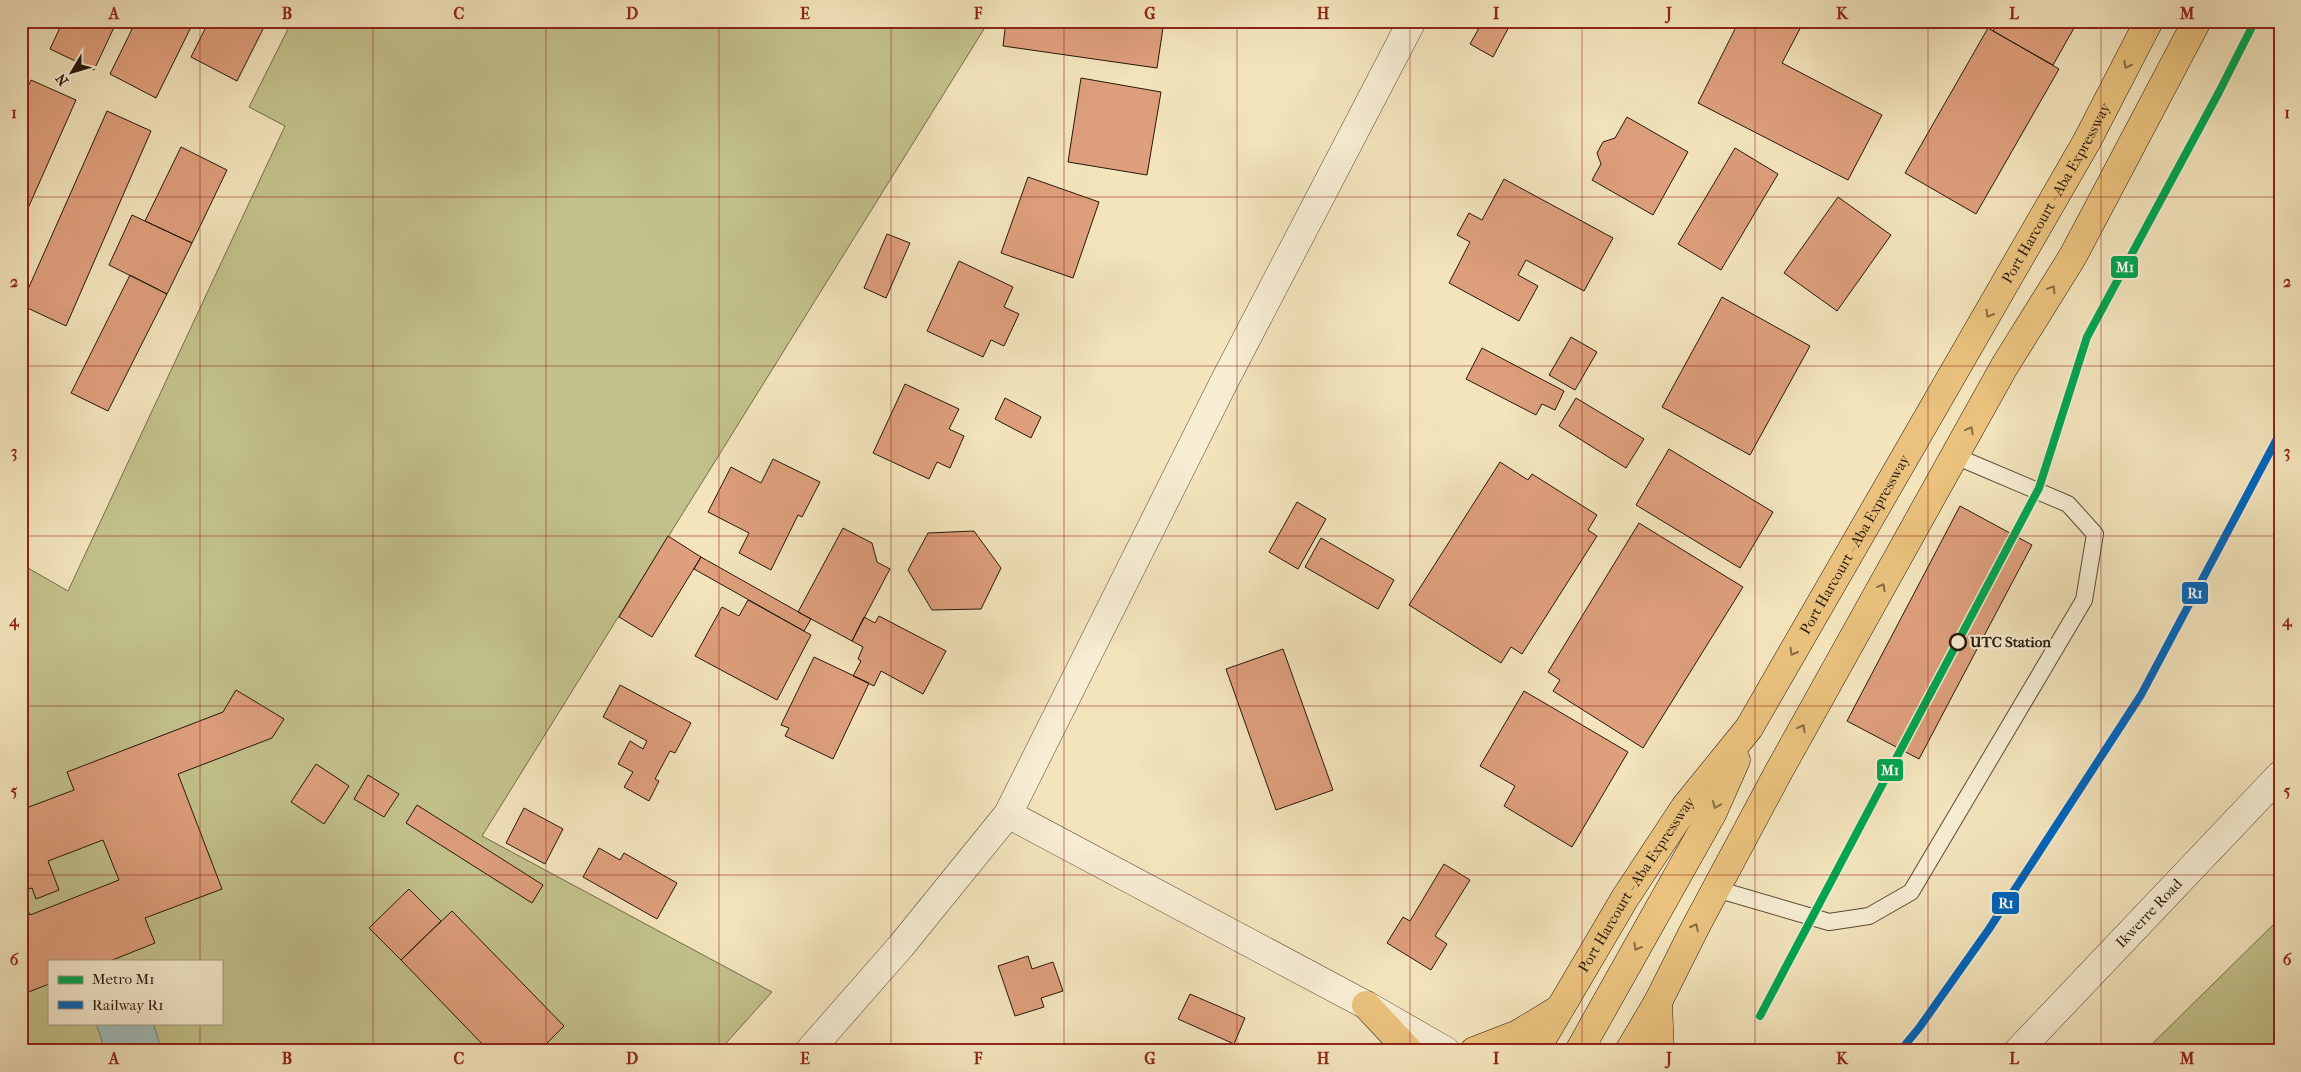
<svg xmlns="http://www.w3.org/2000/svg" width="2301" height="1072" font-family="'IM FELL French Canon',serif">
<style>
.green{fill:#c3c18b;stroke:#746c4b;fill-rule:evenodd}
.water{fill:#a0bcbb;stroke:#6f7a75}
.building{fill:#de9f7c;stroke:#26170b}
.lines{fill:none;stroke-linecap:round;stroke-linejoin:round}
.service-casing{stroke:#594a37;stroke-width:18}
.minor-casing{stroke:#594a37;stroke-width:29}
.tertiary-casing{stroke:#594a37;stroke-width:29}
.trunk-casing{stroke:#26170b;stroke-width:29}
.service{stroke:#f7edd3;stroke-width:16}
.minor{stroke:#f7edd3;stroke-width:28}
.tertiary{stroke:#f7edd3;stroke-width:28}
.trunk{stroke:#eac27e;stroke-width:28}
.rail-1-casing{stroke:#f7edd3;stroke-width:11}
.rail-1{stroke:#0065bd;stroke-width:8}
.metro-1-casing{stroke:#f7edd3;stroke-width:11}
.metro-1{stroke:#00a651;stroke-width:8}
.oneway{stroke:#886c44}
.grid{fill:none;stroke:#8f2418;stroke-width:1;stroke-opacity:0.55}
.stop-dot{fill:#f7edd3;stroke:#26170b;stroke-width:2.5}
.labels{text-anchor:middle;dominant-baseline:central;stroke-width:4;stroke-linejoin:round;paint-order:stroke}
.street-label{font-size:15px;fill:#26170b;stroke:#f7edd3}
.stop-label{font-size:15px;font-weight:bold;fill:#26170b;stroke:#f7edd3;text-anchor:start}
.line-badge{stroke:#f7edd3;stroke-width:2}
.badge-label{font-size:14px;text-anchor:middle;font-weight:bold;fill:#fff}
.neatline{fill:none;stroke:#8f2418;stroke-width:2}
.grid-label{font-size:16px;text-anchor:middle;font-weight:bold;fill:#8f2418}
</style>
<rect width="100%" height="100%" fill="#f3e4bc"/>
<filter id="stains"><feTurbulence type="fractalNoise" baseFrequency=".004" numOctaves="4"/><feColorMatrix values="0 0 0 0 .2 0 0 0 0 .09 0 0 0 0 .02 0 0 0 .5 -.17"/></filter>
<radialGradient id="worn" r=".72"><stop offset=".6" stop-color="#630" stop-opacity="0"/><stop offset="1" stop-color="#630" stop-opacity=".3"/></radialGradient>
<!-- green -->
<path class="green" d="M292,21H989L482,836L772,992L719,1051H21V564L68,591L285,126L249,107ZM49,961H221V1023H49Z
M2280,918V1051H2145Z"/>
<!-- water -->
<path class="water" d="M96,1023H153L162,1051H105Z"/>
<!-- building -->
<path class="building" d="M63,21H117L94,70L50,49Z
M136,21H194L156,98L110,74Z
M209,21H267L237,81L191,57Z
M1006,21H1164L1157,68L1003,46Z
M1483,21H1512L1493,57L1470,44Z
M1739,21H1804L1782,63L1882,115L1848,180L1698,103Z
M1998,21H2078L2053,65L1993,31Z
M1988,28L2059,69L1976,214L1905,173Z
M1081,78L1161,92L1147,175L1068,162Z
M31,80L76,100L21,224V102Z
M107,111L151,131L66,326L21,305Z
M1627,117L1688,152L1653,215L1592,180L1601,164L1597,153L1603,142L1615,138Z
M181,147L227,170L192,243L145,221Z
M1735,148L1778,174L1721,270L1678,244Z
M1028,177L1099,202L1073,278L1001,253Z
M1504,179L1613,238L1584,291L1526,260L1518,275L1538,286L1519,321L1449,283L1470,242L1457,235L1469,213L1482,220Z
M1838,197L1891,235L1837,311L1784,273Z
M132,215L192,243L167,294L109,265Z
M887,234L910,243L886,298L864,288Z
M959,261L1013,287L1004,307L1019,314L1004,346L991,340L983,357L927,331Z
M130,275L167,294L108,411L71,393Z
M1722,297L1810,346L1750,455L1662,407Z
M1571,337L1597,352L1575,390L1549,375Z
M1482,348L1564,391L1555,410L1542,404L1536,415L1466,379Z
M905,384L959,409L949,429L964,436L950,468L937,462L929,479L873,453Z
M1005,398L1041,417L1031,438L995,419Z
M1576,398L1644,439L1626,468L1559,426Z
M1669,449L1773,512L1740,568L1636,505Z
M773,459L820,482L802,517L798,515L771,570L739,553L749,533L708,512L731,467L761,483Z
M1500,462L1528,480L1532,474L1597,515L1588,530L1597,536L1522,654L1511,647L1501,663L1409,605Z
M1297,502L1326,519L1298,569L1269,552Z
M1960,506L2032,545L1919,759L1847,721Z
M1639,523L1743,587L1643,748L1553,691L1560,680L1548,672Z
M843,528L872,543L877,562L890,569L852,641L798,612Z
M974,531L1001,568L981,609L932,610L908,570L928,533Z
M668,536L701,557L652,637L619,617Z
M1321,538L1394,580L1378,609L1305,567Z
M701,557L811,619L804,631L694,569Z
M748,600L811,635L777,700L695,656L722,607L739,616Z
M879,616L946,651L923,694L881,671L874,686L853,676L861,661L858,659L863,647L852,641L864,617L875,623Z
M1283,649L1333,790L1276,810L1226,669Z
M814,657L869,683L833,759L785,736L789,728L781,725Z
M620,685L691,723L675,753L670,751L655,779L659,781L649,801L624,787L633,772L618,764L630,741L643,749L647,741L603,717Z
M236,690L284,719L272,738L178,774L222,889L145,918L155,943L110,961H49V984L21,995V902L24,901L30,915L119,880L103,840L48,861L59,890L36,899L32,888L21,891V810L74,790L67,772L223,712Z
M1524,691L1628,752L1572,847L1504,806L1515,786L1480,766Z
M316,764L349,786L324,824L291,802Z
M368,775L399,794L384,817L354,799Z
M417,805L543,885L532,903L406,823Z
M524,808L563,829L545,864L506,843Z
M599,848L620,860L624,853L677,883L657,919L583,877Z
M1444,864L1470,880L1435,936L1447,944L1431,970L1387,943L1403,917L1410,921Z
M409,889L441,921L401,960L369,928Z
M452,911L564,1026L539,1051H489L401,960Z
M1028,956L1032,969L1053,962L1063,991L1041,998L1044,1007L1015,1016L998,966Z
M1190,994L1245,1018L1234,1044L1178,1019Z"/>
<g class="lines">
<!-- service casing -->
<g class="service-casing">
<path id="service" d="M1716,889L1829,922L1869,916L1911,892L2084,600L2095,534L2068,504L1955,456"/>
</g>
<!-- minor casing -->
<g class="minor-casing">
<g id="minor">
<path id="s1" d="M2018,1051L2280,775"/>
</g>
</g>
<!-- tertiary casing -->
<g class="tertiary-casing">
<path id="tertiary" d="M1008,814L1366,1005L1446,1051
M809,1051L901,946L1008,814L1225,380L1412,21"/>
</g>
<!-- trunk casing -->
<g class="trunk-casing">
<g id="trunk">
<path d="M1658,1002L1660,1051"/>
<path d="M1366,1005L1409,1051"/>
<path d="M1474,1051L1518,1034L1556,1011"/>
<path id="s2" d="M1535,1051L1625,898L1685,807L1749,728L2087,141L2149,21"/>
<path d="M1579,1051L1712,814L1736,760"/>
<path d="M1629,1051L1658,1002L1695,928L1779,771L2004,367L2073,256L2197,21"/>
</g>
</g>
<!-- service -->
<use href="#service" class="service"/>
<!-- minor -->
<use href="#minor" class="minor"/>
<!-- tertiary -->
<use href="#tertiary" class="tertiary"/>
<!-- trunk -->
<use href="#trunk" class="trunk"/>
<!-- rail-1 casing -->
<g class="rail-1-casing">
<path id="rail-1" d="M1900,1051L1919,1028L1989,929L2141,695L2280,433"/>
</g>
<!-- rail-1 -->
<use href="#rail-1" class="rail-1"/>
<!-- metro-1 casing -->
<g class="metro-1-casing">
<path id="metro-1" d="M1760,1016L2039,488L2087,337L2219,92L2255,21"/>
</g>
<!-- metro-1 -->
<use href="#metro-1" class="metro-1"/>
</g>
<!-- one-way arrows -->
<defs><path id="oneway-chevron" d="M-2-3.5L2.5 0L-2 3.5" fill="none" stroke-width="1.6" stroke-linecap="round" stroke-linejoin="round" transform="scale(1.25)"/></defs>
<g class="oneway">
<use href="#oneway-chevron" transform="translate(2127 65) rotate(117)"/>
<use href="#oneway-chevron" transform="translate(2052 289) rotate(-59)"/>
<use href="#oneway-chevron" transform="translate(1989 314) rotate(120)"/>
<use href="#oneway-chevron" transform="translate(1970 430) rotate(-61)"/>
<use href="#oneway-chevron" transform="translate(1882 587) rotate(-61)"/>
<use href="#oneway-chevron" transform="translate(1793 652) rotate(120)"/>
<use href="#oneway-chevron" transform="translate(1802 728) rotate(-61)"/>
<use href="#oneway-chevron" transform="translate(1716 805) rotate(113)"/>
<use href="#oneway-chevron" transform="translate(1695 927) rotate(-63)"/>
<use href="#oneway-chevron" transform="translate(1637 947) rotate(119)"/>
</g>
<!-- grid -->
<path class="grid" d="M200,21V961M373,21V1051M546,21V1051M719,21V1051M891,21V1051M1064,21V1051M1237,21V1051M1410,21V1051M1582,21V1051M1755,21V1051M1928,21V1051M2101,21V1051M21,197H2280M21,366H2280M21,536H2280M21,706H2280M21,875H2280M200,1023V1051"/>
<!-- markers -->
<circle class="stop-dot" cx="1958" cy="642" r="8"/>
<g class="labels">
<!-- street labels -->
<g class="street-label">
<text stroke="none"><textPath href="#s2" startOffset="1005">Port Harcourt - Aba Expressway</textPath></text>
<text stroke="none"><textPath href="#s2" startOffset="600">Port Harcourt - Aba Expressway</textPath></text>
<text stroke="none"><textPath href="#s2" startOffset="195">Port Harcourt - Aba Expressway</textPath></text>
<text stroke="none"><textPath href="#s1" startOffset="190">Ikwerre Road</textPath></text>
</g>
<!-- stop labels -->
<g class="stop-label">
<text x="1970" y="642">UTC Station</text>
</g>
</g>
<g class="line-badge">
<rect x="2110" y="255" width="29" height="24" rx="5" fill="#00a651"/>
<rect x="2181" y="581" width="28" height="24" rx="5" fill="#0065bd"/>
<rect x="1876" y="758" width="28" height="24" rx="5" fill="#00a651"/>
<rect x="1991" y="891" width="29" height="24" rx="5" fill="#0065bd"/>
</g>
<g class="badge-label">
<text x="2125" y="272">M1</text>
<text x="2195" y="598">R1</text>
<text x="1890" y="775">M1</text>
<text x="2006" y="908">R1</text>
</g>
<!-- margin -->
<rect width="2301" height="1072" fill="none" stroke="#f3e4bc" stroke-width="55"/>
<!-- legend -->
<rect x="48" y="960" width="175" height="65" fill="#f7edd3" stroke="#a39783"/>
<rect x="58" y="976" width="25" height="8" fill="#00a651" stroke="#a39783"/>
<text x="92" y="984" font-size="15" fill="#26170b">Metro M1</text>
<rect x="58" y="1001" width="25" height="8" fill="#0065bd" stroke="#a39783"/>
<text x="92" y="1010" font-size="15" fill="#26170b">Railway R1</text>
<!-- north arrow -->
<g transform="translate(72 72) rotate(232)" stroke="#f7edd3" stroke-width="4" paint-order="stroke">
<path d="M0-4L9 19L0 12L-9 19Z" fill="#26170b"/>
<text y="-8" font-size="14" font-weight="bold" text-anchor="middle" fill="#26170b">N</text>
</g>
<rect x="28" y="28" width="2246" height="1016" class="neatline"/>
<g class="grid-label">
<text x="114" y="19">A</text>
<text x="287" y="19">B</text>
<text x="459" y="19">C</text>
<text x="632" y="19">D</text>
<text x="805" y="19">E</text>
<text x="978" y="19">F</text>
<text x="1150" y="19">G</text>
<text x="1323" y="19">H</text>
<text x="1496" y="19">I</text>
<text x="1669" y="19">J</text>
<text x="1842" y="19">K</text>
<text x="2014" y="19">L</text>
<text x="2187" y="19">M</text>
<text x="14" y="118">1</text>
<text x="2287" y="118">1</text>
<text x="14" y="287">2</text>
<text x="2287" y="287">2</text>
<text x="14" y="457">3</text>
<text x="2287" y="457">3</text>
<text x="14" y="626">4</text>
<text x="2287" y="626">4</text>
<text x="14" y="796">5</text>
<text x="2287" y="796">5</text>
<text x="14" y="965">6</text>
<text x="2287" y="965">6</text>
<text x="114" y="1064">A</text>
<text x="287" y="1064">B</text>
<text x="459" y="1064">C</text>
<text x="632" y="1064">D</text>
<text x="805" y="1064">E</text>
<text x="978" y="1064">F</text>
<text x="1150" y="1064">G</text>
<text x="1323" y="1064">H</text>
<text x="1496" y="1064">I</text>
<text x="1669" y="1064">J</text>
<text x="1842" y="1064">K</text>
<text x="2014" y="1064">L</text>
<text x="2187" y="1064">M</text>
</g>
<rect width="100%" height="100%" filter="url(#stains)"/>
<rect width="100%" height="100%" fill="url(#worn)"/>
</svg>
